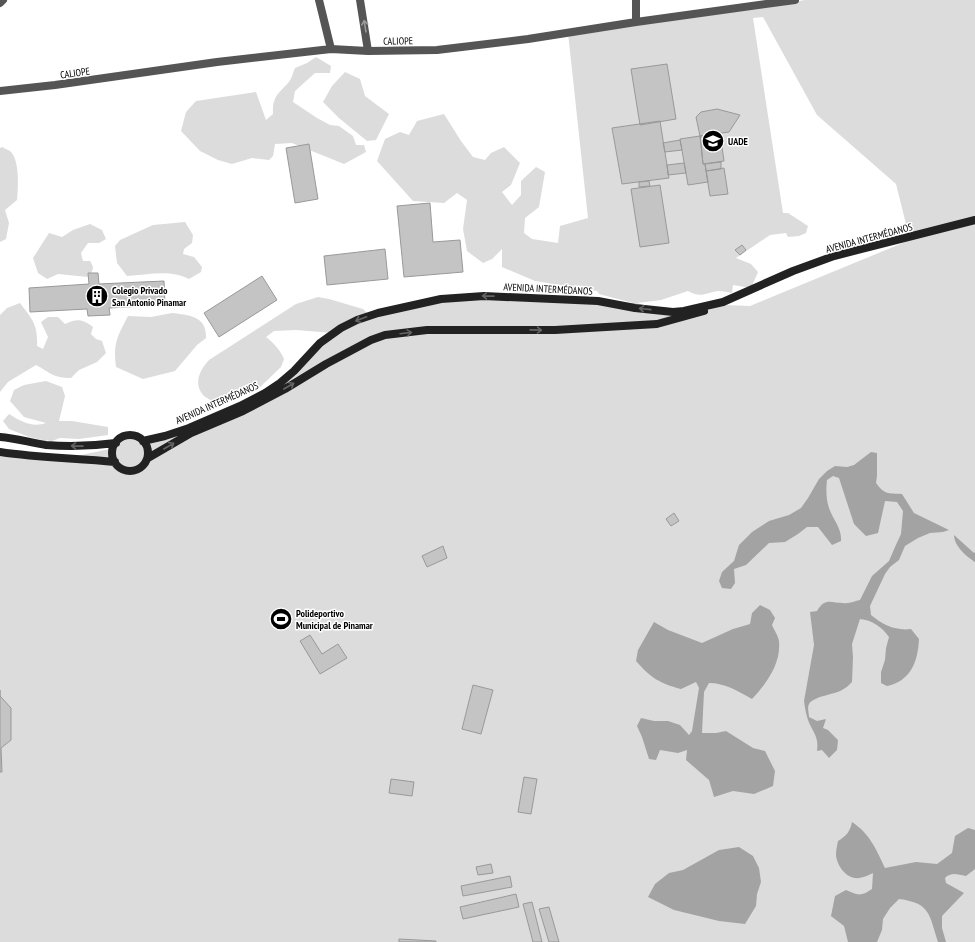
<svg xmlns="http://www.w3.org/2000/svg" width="975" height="942" font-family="'PT Sans Narrow',sans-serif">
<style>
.green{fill:#dcdcdc;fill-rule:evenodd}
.water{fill:#a3a3a3}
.building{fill:#c4c4c4;stroke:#999}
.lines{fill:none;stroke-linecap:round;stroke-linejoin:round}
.street{stroke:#555;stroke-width:8}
.secondary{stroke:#222;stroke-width:8}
.oneway{stroke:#999}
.oneway2{stroke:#646464}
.labels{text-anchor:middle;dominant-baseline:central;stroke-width:3;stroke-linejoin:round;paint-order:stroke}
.street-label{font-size:10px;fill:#000;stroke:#fff}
.poi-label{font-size:10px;font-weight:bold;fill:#000;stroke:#fff;text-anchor:start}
</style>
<rect width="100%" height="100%" fill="#fff"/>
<!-- green -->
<path class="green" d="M805,0H975V942H0V452L63,459L114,448C119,435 132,433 143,441L258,401L333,333L296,330L274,331L266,337C274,343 280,350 284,359L281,367L258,389L221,405C216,402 207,399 203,395C193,383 200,370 209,360L296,304L318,297L329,299L363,309L368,314L484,296L633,303L599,294L597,291L535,281L502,267V249L492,259L483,263L467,251L463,229L467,200L457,193L444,203L413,201L377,161L385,139L400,132L409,135L417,121L444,114L461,141L473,157L485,160L491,153L504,147L520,163L511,185L502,192L512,205L521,195V181L536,167L545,172L539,207L525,218L524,233L532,239L558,243L560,226L588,218L568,33L752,9ZM763,17L817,115L896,184L910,240L750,306L724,305L685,317L637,303L661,300L688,291C702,299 706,292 719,291C723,291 728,292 732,293L733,285L751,288L758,272L751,264L736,258L770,235L786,233L788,237L799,236L806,233L808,226L788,213H783L753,18Z
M316,57L331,66L330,73H315L295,91L293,102L317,118L330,125L339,126L353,136L356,145H364L366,152L344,164L292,143L275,144L273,156L269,160L252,158L232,164L218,160L200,151L181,131L186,112L196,101L256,92L266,120L273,114C272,97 278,94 288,83C292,79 293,72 295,68L307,63Z
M345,72L360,79L365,96L389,114L376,140L367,141L339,118L323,102L332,86Z
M2,147C4,148 9,150 11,152C20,162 18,187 17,200L5,210L9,223L6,239L0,242V148Z
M185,222L193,235L192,243L184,249L183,254L194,257L202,267L201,272L189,279C170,269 147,275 127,276L117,263L115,246L120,240L153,225Z
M90,224L102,230L106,239L99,243H88L81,253L83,261H90C95,269 93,270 88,277L58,274L47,279L38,273L33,258L49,233L62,237L73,230Z
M20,303C32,319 38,324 37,346L43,349L48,337L41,322L48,317H58L65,324C77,318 83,319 93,327L91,334L96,339L102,341L106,353L97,362L79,370L71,378C53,378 51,373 36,365L8,382L0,392V315L7,308Z
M172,313C189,315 207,316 206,338L197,345L175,371L143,379L116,367C113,343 117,337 128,316L151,317Z
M46,381L62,387L65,396L59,421H72L108,427V435L79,439L60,438L52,441L42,440L29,437L9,429L3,421L9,414C20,421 32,428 46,423L24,417L10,401L14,390L24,385Z"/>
<!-- water -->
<path class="water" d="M871,452L877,453V476L876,483C885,495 888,493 902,494L914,513L949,530L943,532L930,533L918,538L905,546L899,560L890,567L885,574L870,606L871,615C883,625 896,631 911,629L919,639C918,661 911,681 887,686L881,683V672L885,660L886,648L889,637C882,627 872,620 860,619L852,644L853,657L852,682C849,685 846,688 842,690C833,695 814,696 809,704C807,708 809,713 809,717L817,721L826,719L823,728L828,730L838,740L837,750L829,758L822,750L817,751C819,736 813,733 808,720C806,714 805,708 804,701L814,645L810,612L817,611C825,597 831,603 843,603C849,604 855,601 860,600L872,576L889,561L895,547L901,534L903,511L897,502L885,501L878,533L866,536L854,524L839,478L833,476L827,480C826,489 826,499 829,508C833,520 842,528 841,541L832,545L818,527H807L798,534L785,542L769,543L746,565L734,569L735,583L731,589L722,588L719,581L722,572L734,561L739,545L752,532L769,521L789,515L801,508L808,498L819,479L827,471L835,466L847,467L854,465Z
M954,535L974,553L975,552V562C967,557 954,546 954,535Z
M760,605L770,610L775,618L772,625C774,630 779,637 779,642C781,664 766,684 752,699C738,691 725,683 709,683L704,692L702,733H716L726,731L753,748L765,751L775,771L773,786L754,794L733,791L714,797L709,780L686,760L687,750L678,753L660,750L656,760L649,759L642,737L637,726L641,718L654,721H668L680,725L689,735L692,731L699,688L696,682L681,689C659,683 651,678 636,661L638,650L654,622L668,630L702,643L733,629L750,624L752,613Z
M852,822C870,834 876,849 885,868L916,862L937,864L952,853L955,836L968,828L975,830V869L966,876C957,874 951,872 945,878L946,883L964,893L942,916V928L946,942H938C929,915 931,903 899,899L890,908L883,919L882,930L877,942H848L844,926L831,916L835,896L846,890C858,895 860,897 872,889L873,873C869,875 861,879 855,878C845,877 836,864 836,854C836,850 837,846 838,841C846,836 850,832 852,822Z
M739,847L753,856L759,868L761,882L757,894L756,906L745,924L719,921L674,910L648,897L655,884L669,873L683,870L719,850Z"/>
<!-- building -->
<path class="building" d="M667,64L676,119L640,125L631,69Z
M717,109L740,115L729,132L700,136L696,117L701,112Z
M660,121L669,178L622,184L612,128Z
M717,134L718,141L701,143L700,136Z
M700,136L703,164H705L708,182L688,185L680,139Z
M680,140L682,150L665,152L663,143Z
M721,140L724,161L703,164L701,143Z
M309,144L318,199L295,203L286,148Z
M721,162V169L706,171L705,164Z
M684,163L686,173L668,175L667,165Z
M724,168L728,194L710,196L706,171Z
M649,181L650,186L639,187V182Z
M660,185L669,243L640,247L631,189Z
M430,203L433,242L460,240L463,272L404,277L397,206Z
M742,245L746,250L740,255L735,250Z
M385,249L388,279L327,285L324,256Z
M88,273H98L99,284L164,281L165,305L109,308L110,315L88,316L87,309L30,312L29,288L89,284Z
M262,276L277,300L219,337L204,313Z
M674,513L679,521L671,526L666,519Z
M443,546L447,558L427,567L422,556Z
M310,635L322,654L338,644L347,658L320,674L300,641Z
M473,685L493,690L481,734L462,729Z
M0,690V696L11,708V740L1,748L2,772H0Z
M524,777L537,779L531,814L518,812Z
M391,779L414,782L412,796L389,793Z
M491,864L493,873L478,875L476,867Z
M510,876L512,887L463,896L461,886Z
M516,894L519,907L463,919L460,907Z
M532,902L542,942H533L523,904Z
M549,907L559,942H549L539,909Z
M399,939L436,941V942H399Z"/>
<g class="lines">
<!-- street -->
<path class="street" d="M319,0L331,49
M360,0L368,51
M636,0V22
M0,3L3,0
M0,91L55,85L217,62L331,49L368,51L437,50L528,39L636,22L795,0"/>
<!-- secondary -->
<path class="secondary" d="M112 453a18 18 0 1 1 36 0a18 18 0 1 1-36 0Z
M0,437C16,438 31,443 46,445C70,447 93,446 116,443
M143,441L165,436L189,428L240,406L265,393L280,383L294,371L320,343L341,328L357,320L378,313L441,299L484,296L598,301L635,308L673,312L684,311L723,302L793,271L834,256L975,220
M0,452C39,458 76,458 115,462
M148,458L191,433L243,411L285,389L326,364L371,340L385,335L427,330H555L657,324L704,311"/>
</g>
<!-- one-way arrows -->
<defs><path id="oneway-shaft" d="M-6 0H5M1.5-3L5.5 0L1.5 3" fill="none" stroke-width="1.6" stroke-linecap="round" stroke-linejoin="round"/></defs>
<use class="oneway" href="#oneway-shaft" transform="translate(365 26) rotate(-99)"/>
<g class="oneway2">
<use href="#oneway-shaft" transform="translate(488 296) rotate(-179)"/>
<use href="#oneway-shaft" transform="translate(645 309) rotate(-174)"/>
<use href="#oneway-shaft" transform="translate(361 319) rotate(159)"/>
<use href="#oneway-shaft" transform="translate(536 330) rotate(1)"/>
<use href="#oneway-shaft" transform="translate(406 333) rotate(-7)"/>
<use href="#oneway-shaft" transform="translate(289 386) rotate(-30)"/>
<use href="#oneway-shaft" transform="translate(77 446) rotate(-179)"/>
<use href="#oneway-shaft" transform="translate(169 446) rotate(-30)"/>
</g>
<!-- icons -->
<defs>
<g id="university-disc" transform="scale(1.15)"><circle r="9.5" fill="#000" stroke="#fff"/><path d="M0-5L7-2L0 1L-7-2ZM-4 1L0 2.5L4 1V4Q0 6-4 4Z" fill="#fff"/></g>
<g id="building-disc" transform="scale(1.15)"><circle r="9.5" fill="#000" stroke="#fff"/><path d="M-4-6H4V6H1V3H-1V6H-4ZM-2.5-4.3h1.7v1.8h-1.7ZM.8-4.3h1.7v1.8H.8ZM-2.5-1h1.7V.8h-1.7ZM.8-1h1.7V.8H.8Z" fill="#fff"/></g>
<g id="stadium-disc" transform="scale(1.15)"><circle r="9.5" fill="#000" stroke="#fff"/><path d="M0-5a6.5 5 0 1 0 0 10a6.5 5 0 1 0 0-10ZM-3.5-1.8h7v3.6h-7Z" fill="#fff"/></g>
</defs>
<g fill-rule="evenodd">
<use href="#university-disc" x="713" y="141"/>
<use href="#building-disc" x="97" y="296"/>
<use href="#stadium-disc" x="281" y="619"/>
</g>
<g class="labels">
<!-- street labels -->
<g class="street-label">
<text transform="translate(398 41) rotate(-1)">CALIOPE</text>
<text transform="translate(75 73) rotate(-8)">CALIOPE</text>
<text transform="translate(869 238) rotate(-15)">AVENIDA INTERMÉDANOS</text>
<text transform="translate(548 289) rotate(3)">AVENIDA INTERMÉDANOS</text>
<text transform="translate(217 403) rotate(-24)">AVENIDA INTERMÉDANOS</text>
</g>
<!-- poi labels -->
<g class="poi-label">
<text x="728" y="141">UADE</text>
<text x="112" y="290">Colegio Privado<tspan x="112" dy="12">San Antonio Pinamar</tspan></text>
<text x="296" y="613">Polideportivo<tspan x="296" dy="12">Municipal de Pinamar</tspan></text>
</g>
</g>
</svg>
